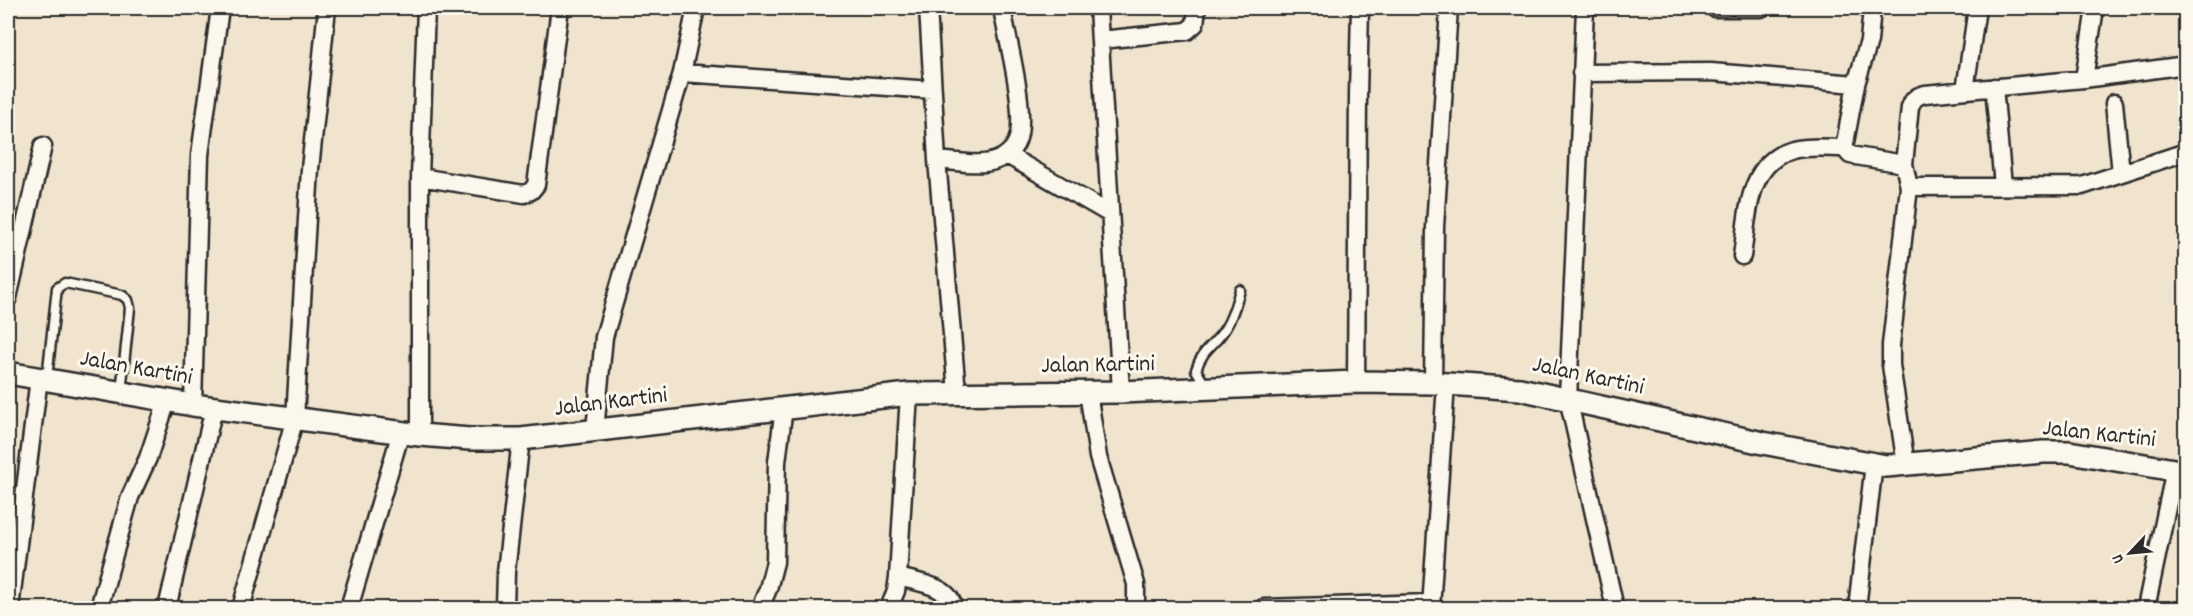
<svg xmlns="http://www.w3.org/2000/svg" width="2193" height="616" font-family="Dekko,sans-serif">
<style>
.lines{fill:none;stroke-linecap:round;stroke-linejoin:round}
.service-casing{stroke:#2b2b2b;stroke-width:13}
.minor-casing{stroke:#2b2b2b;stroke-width:21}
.tertiary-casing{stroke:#2b2b2b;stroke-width:26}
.service{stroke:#fbf7ec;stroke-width:8}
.minor{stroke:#fbf7ec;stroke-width:16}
.tertiary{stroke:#fbf7ec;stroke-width:21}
.labels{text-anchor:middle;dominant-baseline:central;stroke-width:6;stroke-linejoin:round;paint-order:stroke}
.street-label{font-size:24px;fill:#2b2b2b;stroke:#fbf7ec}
</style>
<rect width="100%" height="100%" fill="#f0e4ce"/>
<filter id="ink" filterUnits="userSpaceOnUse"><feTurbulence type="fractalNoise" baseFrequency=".0167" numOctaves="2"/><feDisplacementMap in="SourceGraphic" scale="12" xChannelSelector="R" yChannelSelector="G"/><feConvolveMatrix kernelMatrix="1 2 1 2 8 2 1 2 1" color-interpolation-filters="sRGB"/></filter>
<g filter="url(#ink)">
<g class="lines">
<!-- service casing -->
<g class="service-casing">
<path id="service" d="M47,378L57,288L65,283L122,295L128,300L130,308L121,392
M1207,388L1196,370C1203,347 1216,345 1226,327C1233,316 1236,303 1240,290"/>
</g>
<!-- minor casing -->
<g class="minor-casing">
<path id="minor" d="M928,8L937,160L957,392
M1098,8L1121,392
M1585,8L1568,398L1615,608
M1714,8H1761
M1872,8L1869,41L1856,84L1844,148L1850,155L1904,164
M1101,40L1187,31L1195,24L1197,8
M682,73L933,90
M1581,73L1711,72L1856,84
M2084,79L2095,8
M1994,87L2003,186
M1965,90L1977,8
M2114,103L2121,173
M1007,155L1110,214
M937,160C955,161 980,167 997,160C1006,157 1014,149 1017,141C1028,114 1007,39 1002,8
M420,177L524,194L531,191L536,185L560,8
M1909,187L2082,186L2186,152
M1742,256C1748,218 1746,163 1792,150C1808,146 1827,148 1844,148
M8,298L43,146
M1356,382L1358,95L1360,8
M1433,383L1435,227L1449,8
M1088,392L1098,457L1136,584V608
M193,405L200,155L220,8
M595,430L604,337L682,73L696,8
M420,435V177L426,8
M1906,465L1891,365V345L1909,187L1904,164L1910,107C1913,99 1916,96 1925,94L2084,79L2186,65
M898,577C916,582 952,586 953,608
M10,608L39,378
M99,608L130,497L148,458L167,401
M167,608L214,408
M241,608L295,418L310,169L327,8
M349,608L401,432
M505,608L506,572L521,439
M760,608L768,589L775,562L777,462L784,407
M889,608L896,591L898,577L909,394
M1263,608L1431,603
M1431,608L1446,384
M1857,608L1874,464
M2146,608L2175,469"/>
</g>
<!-- tertiary casing -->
<g class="tertiary-casing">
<path id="tertiary" d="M8,373L193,405L420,435L470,439H521L909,394L1121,392L1356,382L1433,383L1520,389L1763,443L1886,466L2043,452H2069L2186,472"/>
</g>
<!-- service -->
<use href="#service" class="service"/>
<!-- minor -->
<use href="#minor" class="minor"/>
<!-- tertiary -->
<use href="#tertiary" class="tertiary"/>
</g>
</g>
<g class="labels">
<!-- street labels -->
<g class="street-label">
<text transform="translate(1098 366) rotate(-1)">Jalan Kartini</text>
<text transform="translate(136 369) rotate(10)">Jalan Kartini</text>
<text transform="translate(1588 377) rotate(12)">Jalan Kartini</text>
<text transform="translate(611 403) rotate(-7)">Jalan Kartini</text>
<text transform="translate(2099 435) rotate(6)">Jalan Kartini</text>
</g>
</g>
<!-- margin -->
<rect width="2193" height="616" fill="none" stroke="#fbf7ec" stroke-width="30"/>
<rect x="15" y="15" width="2163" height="586" fill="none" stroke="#2b2b2b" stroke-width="2" filter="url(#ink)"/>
<!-- north arrow -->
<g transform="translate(2130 553) rotate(244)" stroke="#fbf7ec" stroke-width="4.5" paint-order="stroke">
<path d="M0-4.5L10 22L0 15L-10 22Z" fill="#2b2b2b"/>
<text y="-9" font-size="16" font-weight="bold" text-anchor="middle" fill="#2b2b2b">U</text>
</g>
</svg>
